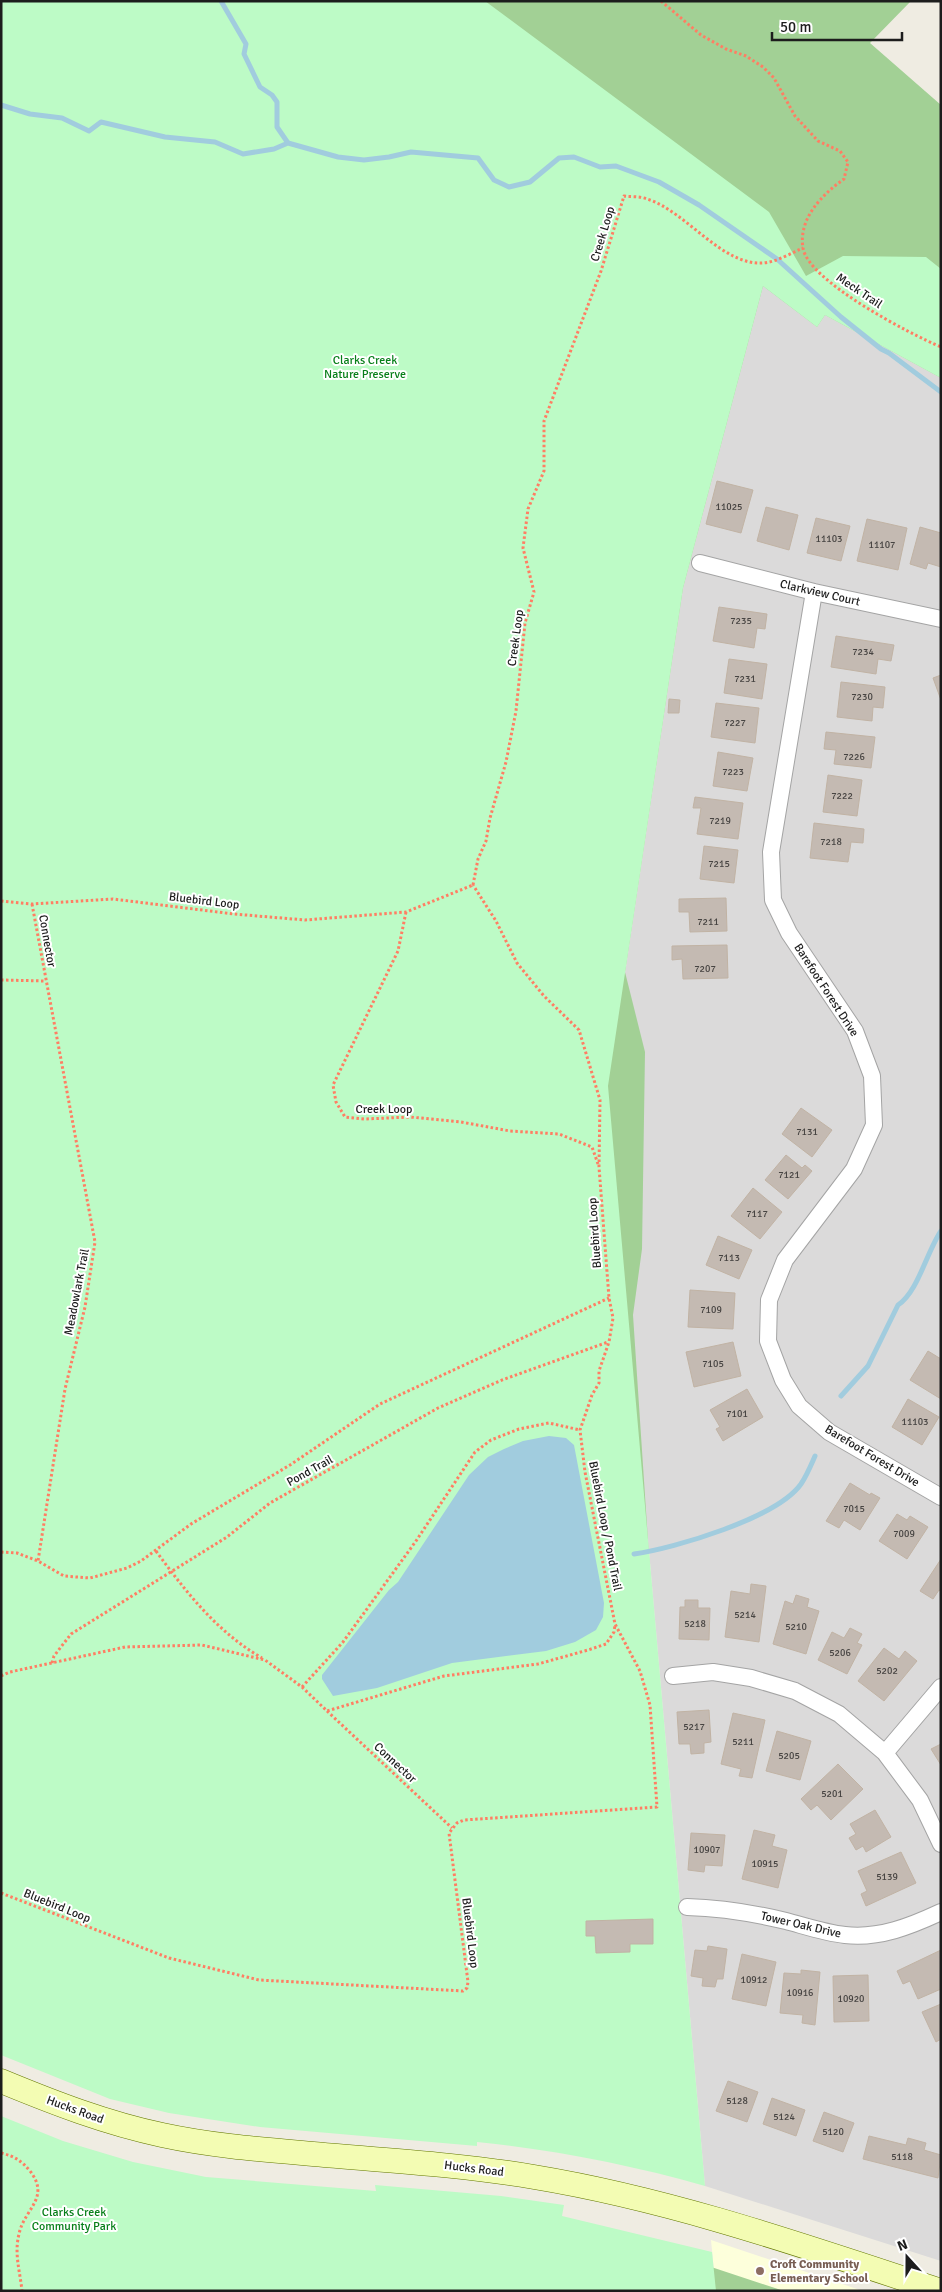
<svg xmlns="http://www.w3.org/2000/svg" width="942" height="2292" font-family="Signika,sans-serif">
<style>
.residential{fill:#dbdada}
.education{fill:#fdffdb}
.forest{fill:#a2d095}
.park{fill:#bdfbc6}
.water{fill:#a1ccde}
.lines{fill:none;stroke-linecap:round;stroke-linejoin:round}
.stream{stroke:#a1ccde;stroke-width:5}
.building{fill:#c4bab2;stroke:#c1b3a4}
.street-casing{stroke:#a4a4a4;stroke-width:18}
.secondary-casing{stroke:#637800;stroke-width:25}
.path{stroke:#ff7e63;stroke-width:3;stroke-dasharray:2.5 2.5;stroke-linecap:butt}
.street{stroke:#fff;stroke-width:16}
.secondary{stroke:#f3fcb3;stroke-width:24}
.education-dot{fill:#8d6e63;stroke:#fff;stroke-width:2}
.labels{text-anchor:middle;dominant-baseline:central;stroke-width:4;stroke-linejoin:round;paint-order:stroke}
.number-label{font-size:10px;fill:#474442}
.street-label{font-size:12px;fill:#1d1d1d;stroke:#fff}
.park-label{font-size:12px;fill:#077f19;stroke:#fff}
.education-label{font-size:12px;font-weight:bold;fill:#785e54;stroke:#fff;text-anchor:start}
</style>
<rect width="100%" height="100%" fill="#efece2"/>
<!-- residential -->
<path class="residential" d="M763,285L817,327L825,315L941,378V2261L705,2186L608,1086L683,588Z"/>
<!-- education -->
<path class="education" d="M711,2240L863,2291H716Z"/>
<!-- forest -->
<path class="forest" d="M452,1H911L870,43L941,105V378L825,315L817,327L763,286L683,588L625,972L645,1052L642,1249L633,1315L653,1616Z
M672,2254L784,2291H598Z"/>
<!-- park -->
<path class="park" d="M1,1H485L769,212L806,276L843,256L926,257L941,269V378L825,315L817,327L763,286L683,588L608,1086L705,2186C631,2165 554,2150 477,2142V2146L260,2127L169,2113L110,2099L1,2055Z
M1,2116L63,2141L133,2162L206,2177L376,2191L375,2185L501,2196L564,2205L562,2216L712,2252L716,2291H1Z"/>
<!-- water -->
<path class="water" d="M549,1436L566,1438L574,1445L604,1603L603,1617L596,1630L575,1642L546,1651L452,1663L377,1688L333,1696L322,1679V1675L389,1590L398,1582L469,1475L488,1457L504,1449L523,1441Z"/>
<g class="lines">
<!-- stream -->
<path class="stream" d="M221,1L246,44L244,54L260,87L272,95L277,102V127L288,143
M1,105L30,114L62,118L89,131L101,122L165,137L215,142L243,154L274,149L288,143L338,157L364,160L389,157L411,152L478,158L494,180L509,187L530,182L559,158L574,157L600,167L616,166L659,182L699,205L777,259L841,317L881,349L889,353L941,392
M841,1396L868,1366L898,1305C918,1292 927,1251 941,1231
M634,1554C675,1548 777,1518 801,1484C807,1475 811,1465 815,1456"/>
</g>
<!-- building -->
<path class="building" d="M717,481L753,490L741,533L706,524Z
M766,507L798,515L789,550L757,541Z
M816,518L850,526L841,561L807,553Z
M867,519L907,528L898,570L857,561Z
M920,527L941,533V567L928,563L926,569L910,564Z
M719,607L767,614L765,629L757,628L754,648L713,641Z
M836,636L894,645L891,661L878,659L876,674L831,667Z
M729,659L767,664L762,699L724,693Z
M941,675V700L933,678Z
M841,682L885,687L883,708L873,707L872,721L837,717Z
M669,699L680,700L679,713H668Z
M716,703L759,708L755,743L711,737Z
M826,732L875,737L871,768L834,764L836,750L824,749Z
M718,752L753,758L747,791L713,786Z
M828,775L862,780L857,816L823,812Z
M695,797L743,803L738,839L697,834L701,808H693Z
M814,823L864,829L863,843L851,842L848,862L810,858Z
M704,846L738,850L734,883L700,879Z
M726,898L727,931L690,932L689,912H679V899Z
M727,945L728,978L683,979L682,959L672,960V946Z
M801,1108L832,1130L812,1157L782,1134Z
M786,1155L802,1168L805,1165L812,1171L788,1199L765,1180Z
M753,1188L782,1212L760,1239L731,1216Z
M718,1236L752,1250L739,1279L706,1265Z
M690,1290L735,1293L733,1329L688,1327Z
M733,1342L741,1376L694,1387L686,1352Z
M928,1351L941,1359V1399L910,1380Z
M747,1389L763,1417L723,1441L716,1429L720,1427L710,1410Z
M908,1399L939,1417L922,1445L892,1427Z
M850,1483L870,1495L871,1493L880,1498L860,1530L844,1520L839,1528L826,1521Z
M897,1514L907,1520L910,1516L928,1527L907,1559L879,1541Z
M941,1559V1591L939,1590L933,1599L920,1591Z
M751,1584L766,1586L759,1642L725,1637L731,1591L750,1594Z
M796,1595L809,1599L807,1607L819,1611L806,1654L773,1644L785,1601L793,1604Z
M685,1600H698V1608H710L709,1640L679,1639L680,1607H685Z
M850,1628L862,1634L857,1643L862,1645L847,1674L818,1660L832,1632L844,1638Z
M884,1648L899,1659L905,1651L917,1661L884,1701L858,1681Z
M709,1710L711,1742L704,1743V1753L691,1754L690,1744H679L677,1712Z
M733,1713L765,1720L752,1778L739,1776L741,1769L721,1764Z
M777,1731L811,1741L800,1780L766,1771Z
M941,1744V1765L931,1749Z
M838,1764L863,1789L831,1820L817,1805L811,1810L801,1799Z
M875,1810L891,1837L866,1852L863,1846L856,1850L849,1838L856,1834L850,1824Z
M754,1830L775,1835L772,1846L787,1850L778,1888L742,1879Z
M691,1833L725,1835L722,1866L705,1865L704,1872L688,1870Z
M901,1852L916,1883L866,1906L861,1894L867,1891L858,1871Z
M653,1919V1944H630V1952L596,1953L595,1936H586V1921Z
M708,1946L727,1949L723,1979H717L715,1987L702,1986L703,1978L691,1976L695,1950L707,1951Z
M941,1950V1989L918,1999L910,1981L903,1984L897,1971Z
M742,1954L776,1962L766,2006L732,1999Z
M801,1970L820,1972L815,2025L802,2023L803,2015L780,2013L784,1973L801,1974Z
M868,1975L869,2021L834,2022L833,1976Z
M941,2004V2039L936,2042L922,2012Z
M728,2081L758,2092L747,2122L716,2111Z
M772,2098L805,2110L796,2136L763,2124Z
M824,2112L854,2123L843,2152L813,2141Z
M869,2136L906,2145L908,2138L926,2143L924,2150L941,2155L938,2178L863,2159Z"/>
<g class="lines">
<!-- street casing -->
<g class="street-casing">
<path id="street" d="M700,563L814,592L941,619
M814,592L771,852L773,900L789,933L855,1031L872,1076L874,1125L854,1169L785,1260L769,1300L768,1341L783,1380L799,1406L829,1432L941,1497
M673,1676L713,1672L751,1678L795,1691L839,1714L885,1753L920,1800L941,1844
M885,1753L941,1687
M687,1907C721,1908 753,1913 786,1921C805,1926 826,1933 845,1935C879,1939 911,1926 941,1912"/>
</g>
<!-- secondary casing -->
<g class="secondary-casing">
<path id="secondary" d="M1,2081C54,2103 106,2123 162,2135C208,2145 255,2149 302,2153C379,2160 458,2164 534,2177C673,2200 807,2247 941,2291"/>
</g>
<!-- path -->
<path class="path" d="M661,1L701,35L726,49L746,56L763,67L774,78L795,116L818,141L840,151L848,162L844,179C823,194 798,218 803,248C808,281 910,334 941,347
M473,885L478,859L486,841L490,818L506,762L516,711L525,623L534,592L523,548L528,509L544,471V421L601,271L624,196C631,197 640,196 647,199C686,211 722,266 763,263C777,262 791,253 803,248
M1,901L32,904L113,899L234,914L305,920L406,912L473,885
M32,904L95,1242L85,1307L65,1389L38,1561
M406,912L398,951L333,1085L336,1102L345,1117L365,1119L410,1117L461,1122L510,1131L559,1134L592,1147L598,1164
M1,980L46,981
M156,1551C186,1592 217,1632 262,1658
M1,1552L17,1553L38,1561L64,1576L90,1578L127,1568L141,1561L191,1524L290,1465L380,1404L609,1298
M52,1663L54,1656L71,1634L227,1537L270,1503L438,1408L502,1380L608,1342
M1,1676L10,1672L125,1647L202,1645L265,1660L302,1687L327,1711L444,1676L538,1664L588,1650L606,1644L614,1632L615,1625
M302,1687L343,1642L416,1541L475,1452L491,1440L519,1429L549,1423L580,1430
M327,1711L452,1828
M1,1893L169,1958L259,1980L463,1991L467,1988L468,1982L449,1833L457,1823L464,1820L657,1807L650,1705L640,1671L615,1624L585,1472L580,1430L592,1395L599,1383V1371L609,1342L613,1318L609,1298L599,1167L600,1100L579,1030L544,996L517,963L496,921L473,885
M1,2153C14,2156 22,2161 30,2171C51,2198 24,2209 19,2234C14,2254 20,2271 22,2291"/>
<!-- street -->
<use href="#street" class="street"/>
<!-- secondary -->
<use href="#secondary" class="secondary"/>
</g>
<!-- markers -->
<circle class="education-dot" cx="760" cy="2271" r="5"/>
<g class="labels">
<!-- number labels -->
<g class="number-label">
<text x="729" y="507">11025</text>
<text x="829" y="539">11103</text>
<text x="882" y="545">11107</text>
<text x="741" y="621">7235</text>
<text x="863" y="652">7234</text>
<text x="745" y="679">7231</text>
<text x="862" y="697">7230</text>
<text x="735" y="723">7227</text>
<text x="854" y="757">7226</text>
<text x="733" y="772">7223</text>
<text x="842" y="796">7222</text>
<text x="720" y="821">7219</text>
<text x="831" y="842">7218</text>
<text x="719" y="864">7215</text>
<text x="708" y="922">7211</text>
<text x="705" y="969">7207</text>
<text x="807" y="1132">7131</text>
<text x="789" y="1175">7121</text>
<text x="757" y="1214">7117</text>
<text x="729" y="1258">7113</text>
<text x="711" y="1310">7109</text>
<text x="713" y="1364">7105</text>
<text x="737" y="1414">7101</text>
<text x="915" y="1422">11103</text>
<text x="854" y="1509">7015</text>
<text x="904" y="1534">7009</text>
<text x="745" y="1615">5214</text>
<text x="695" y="1624">5218</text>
<text x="796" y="1627">5210</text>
<text x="840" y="1653">5206</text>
<text x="887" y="1671">5202</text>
<text x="694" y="1727">5217</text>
<text x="743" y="1742">5211</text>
<text x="789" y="1756">5205</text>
<text x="832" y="1794">5201</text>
<text x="707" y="1850">10907</text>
<text x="765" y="1864">10915</text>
<text x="887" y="1877">5139</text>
<text x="754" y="1980">10912</text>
<text x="800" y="1993">10916</text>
<text x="851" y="1999">10920</text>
<text x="737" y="2101">5128</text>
<text x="784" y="2117">5124</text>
<text x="833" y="2132">5120</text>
<text x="902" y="2157">5118</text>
</g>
<!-- street labels -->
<g class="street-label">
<text transform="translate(603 234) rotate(-73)">Creek Loop</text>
<text transform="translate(859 291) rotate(34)">Meck Trail</text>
<text transform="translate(820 593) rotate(13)">Clarkview Court</text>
<text transform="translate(516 638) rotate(-82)">Creek Loop</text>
<text transform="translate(204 901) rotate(7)">Bluebird Loop</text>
<text transform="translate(47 941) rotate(80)">Connector</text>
<text transform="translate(826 990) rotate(57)">Barefoot Forest Drive</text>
<text x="384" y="1109">Creek Loop</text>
<text transform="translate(595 1233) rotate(-94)">Bluebird Loop</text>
<text transform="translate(77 1292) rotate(-79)">Meadowlark Trail</text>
<text transform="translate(872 1456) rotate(31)">Barefoot Forest Drive</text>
<text transform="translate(310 1471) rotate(-29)">Pond Trail</text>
<text transform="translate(605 1526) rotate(79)">Bluebird Loop / Pond Trail</text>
<text transform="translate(395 1763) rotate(43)">Connector</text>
<text transform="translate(57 1906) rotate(22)">Bluebird Loop</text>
<text transform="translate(801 1925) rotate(13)">Tower Oak Drive</text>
<text transform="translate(470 1933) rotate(83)">Bluebird Loop</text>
<text transform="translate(75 2110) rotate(20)">Hucks Road</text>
<text transform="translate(474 2169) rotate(7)">Hucks Road</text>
</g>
<!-- park labels -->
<g class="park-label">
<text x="365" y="360">Clarks Creek<tspan x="365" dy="14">Nature Preserve</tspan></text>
<text x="74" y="2212">Clarks Creek<tspan x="74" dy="14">Community Park</tspan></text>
</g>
<!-- education labels -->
<g class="education-label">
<text x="770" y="2264">Croft Community<tspan x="770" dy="14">Elementary School</tspan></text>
</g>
</g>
<!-- border -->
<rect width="942" height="2292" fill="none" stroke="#1d1d1d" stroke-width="5"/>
<!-- north arrow -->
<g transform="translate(907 2257) rotate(339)" stroke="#ffffff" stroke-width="4" paint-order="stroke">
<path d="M0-4L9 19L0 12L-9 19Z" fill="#1d1d1d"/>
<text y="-8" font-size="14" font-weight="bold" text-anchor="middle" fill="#1d1d1d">N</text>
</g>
<!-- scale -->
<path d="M772 32v8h130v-8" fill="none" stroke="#1d1d1d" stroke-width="2.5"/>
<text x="780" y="32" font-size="15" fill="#1d1d1d" stroke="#ffffff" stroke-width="4" paint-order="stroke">50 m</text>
</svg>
